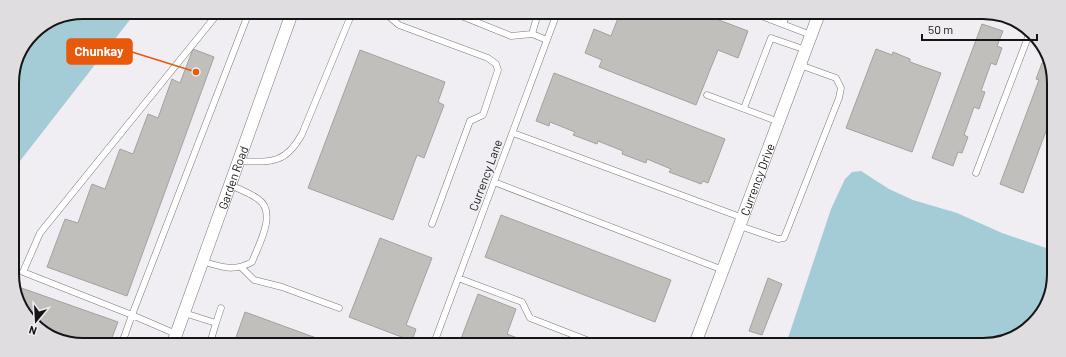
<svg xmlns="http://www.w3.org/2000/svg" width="1066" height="357" font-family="Barlow,sans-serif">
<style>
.water{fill:#a3ccd6}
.building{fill:#c1bfbc;stroke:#a4a29f}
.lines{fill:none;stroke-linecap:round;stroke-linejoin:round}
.service-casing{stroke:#79787a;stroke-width:7}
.minor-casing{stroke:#79787a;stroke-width:13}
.service{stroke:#fff;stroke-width:6}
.minor{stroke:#fff;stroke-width:12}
.labels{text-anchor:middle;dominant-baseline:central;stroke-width:4;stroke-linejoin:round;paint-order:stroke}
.street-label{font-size:12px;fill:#161516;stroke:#f0eef2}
.rim{fill:none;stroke:#161516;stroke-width:2}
.leader{fill:none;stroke:#e8590c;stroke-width:1.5}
.callout-dot{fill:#e8590c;stroke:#f0eef2;stroke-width:1.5}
.callout{fill:#e8590c;stroke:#e8590c;stroke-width:1.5}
.callout-label{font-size:13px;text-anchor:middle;font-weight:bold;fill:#fff}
</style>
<rect width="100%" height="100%" fill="#f0eef2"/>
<!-- water -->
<path class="water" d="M83,12H136L13,170L12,78L33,33L56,17Z
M861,171L889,189L913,200L957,213L1002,233L1052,250V293L1026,330L988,345L786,344L831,209L845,179L852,172Z"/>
<!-- building -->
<path class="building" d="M476,13H494L491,19Z
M620,13L703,14L748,31L738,58L718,50L696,105L599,67L602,60L585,53L594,29L611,36Z
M982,24L1003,31L997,46L1002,48L996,65L991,63L981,91L985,92L979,109L974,107L964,135L968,137L962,153L958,152L953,166L932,158Z
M193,49L214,57L127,296L47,267L65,219L78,223L92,184L105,189L120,149L133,154L148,114L158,118L172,79L180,83Z
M876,49L892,55L893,52L910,59V62L941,73L912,152L846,128Z
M360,50L445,82L438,102L444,105L424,158L417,155L393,220L308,188Z
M1047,58L1053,69L1052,115L1023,193L1000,184L1039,80L1036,79L1042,63L1045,64Z
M554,73L725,139L708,183L703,181L701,184L669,172L671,169L647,159L646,163L622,154L623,151L598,141L597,144L573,135L575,132L550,122L549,126L536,121Z
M501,215L671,280L655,322L485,257Z
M380,238L432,258L406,325L416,329L412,341L349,317Z
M768,278L782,284L762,335L749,331Z
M13,285L118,322L110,343H64L30,321Z
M478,294L516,309L507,334L533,344H459Z
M245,312L330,343H234Z"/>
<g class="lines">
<!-- service casing -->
<g class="service-casing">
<path id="service" d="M219,12L40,233L23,272L132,315L249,12
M385,13L399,25L488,58L496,64L498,70L483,115L470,121L432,224
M454,13L511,36L532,34
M538,13L532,34L547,40
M756,14L811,35
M783,24L787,14
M707,95L779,122
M744,108L771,38L806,50
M513,133L743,218
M239,161C270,162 285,165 302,134L352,13
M976,173L1030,32
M494,182L723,270
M740,226L778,239L784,238L839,98L841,88L836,78L800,65
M202,261C220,267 235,272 252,262C258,246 278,212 258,199C250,193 239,189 230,185
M242,268L254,280L282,287L339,308
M458,278L522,302L530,318L597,344
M184,313L216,323L210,343
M216,323L221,308
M122,343L132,315L176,334
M434,343L557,13"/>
</g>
<!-- minor casing -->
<g class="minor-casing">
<g id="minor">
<path id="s1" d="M173,343L292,13"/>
<path id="s2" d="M695,344L819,14"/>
</g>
</g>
<!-- service -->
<use href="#service" class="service"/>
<!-- minor -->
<use href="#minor" class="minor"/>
</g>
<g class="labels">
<!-- street labels -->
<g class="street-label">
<text transform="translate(485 175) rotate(-70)">Currency Lane</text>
<text stroke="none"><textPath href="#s1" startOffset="176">Garden Road</textPath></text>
<text stroke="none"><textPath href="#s2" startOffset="176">Currency Drive</textPath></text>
</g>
</g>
<!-- crop -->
<path d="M0 0H1066V357H0ZM83 19H983A64 64 0 0 1 1047 83V274A64 64 0 0 1 983 338H83A64 64 0 0 1 19 274V83A64 64 0 0 1 83 19Z" fill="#dfdde0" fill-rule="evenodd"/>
<path class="rim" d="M83 19H983A64 64 0 0 1 1047 83V274A64 64 0 0 1 983 338H83A64 64 0 0 1 19 274V83A64 64 0 0 1 83 19Z"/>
<!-- callouts -->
<path class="leader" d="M196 72L132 52"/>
<circle class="callout-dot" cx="196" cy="72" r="4"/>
<rect class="callout" x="67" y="39" width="65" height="25" rx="4"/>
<g class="callout-label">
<text x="99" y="56">Chunkay</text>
</g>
<!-- north arrow -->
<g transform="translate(36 321) rotate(198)" stroke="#f0eef2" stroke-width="3" paint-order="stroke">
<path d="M0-3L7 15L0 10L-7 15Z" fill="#161516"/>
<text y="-6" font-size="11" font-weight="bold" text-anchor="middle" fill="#161516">N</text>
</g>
<!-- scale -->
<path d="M922 34v6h115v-6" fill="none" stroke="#161516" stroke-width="2"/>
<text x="928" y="34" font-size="12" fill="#161516" stroke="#f0eef2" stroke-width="3" paint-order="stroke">50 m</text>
</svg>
